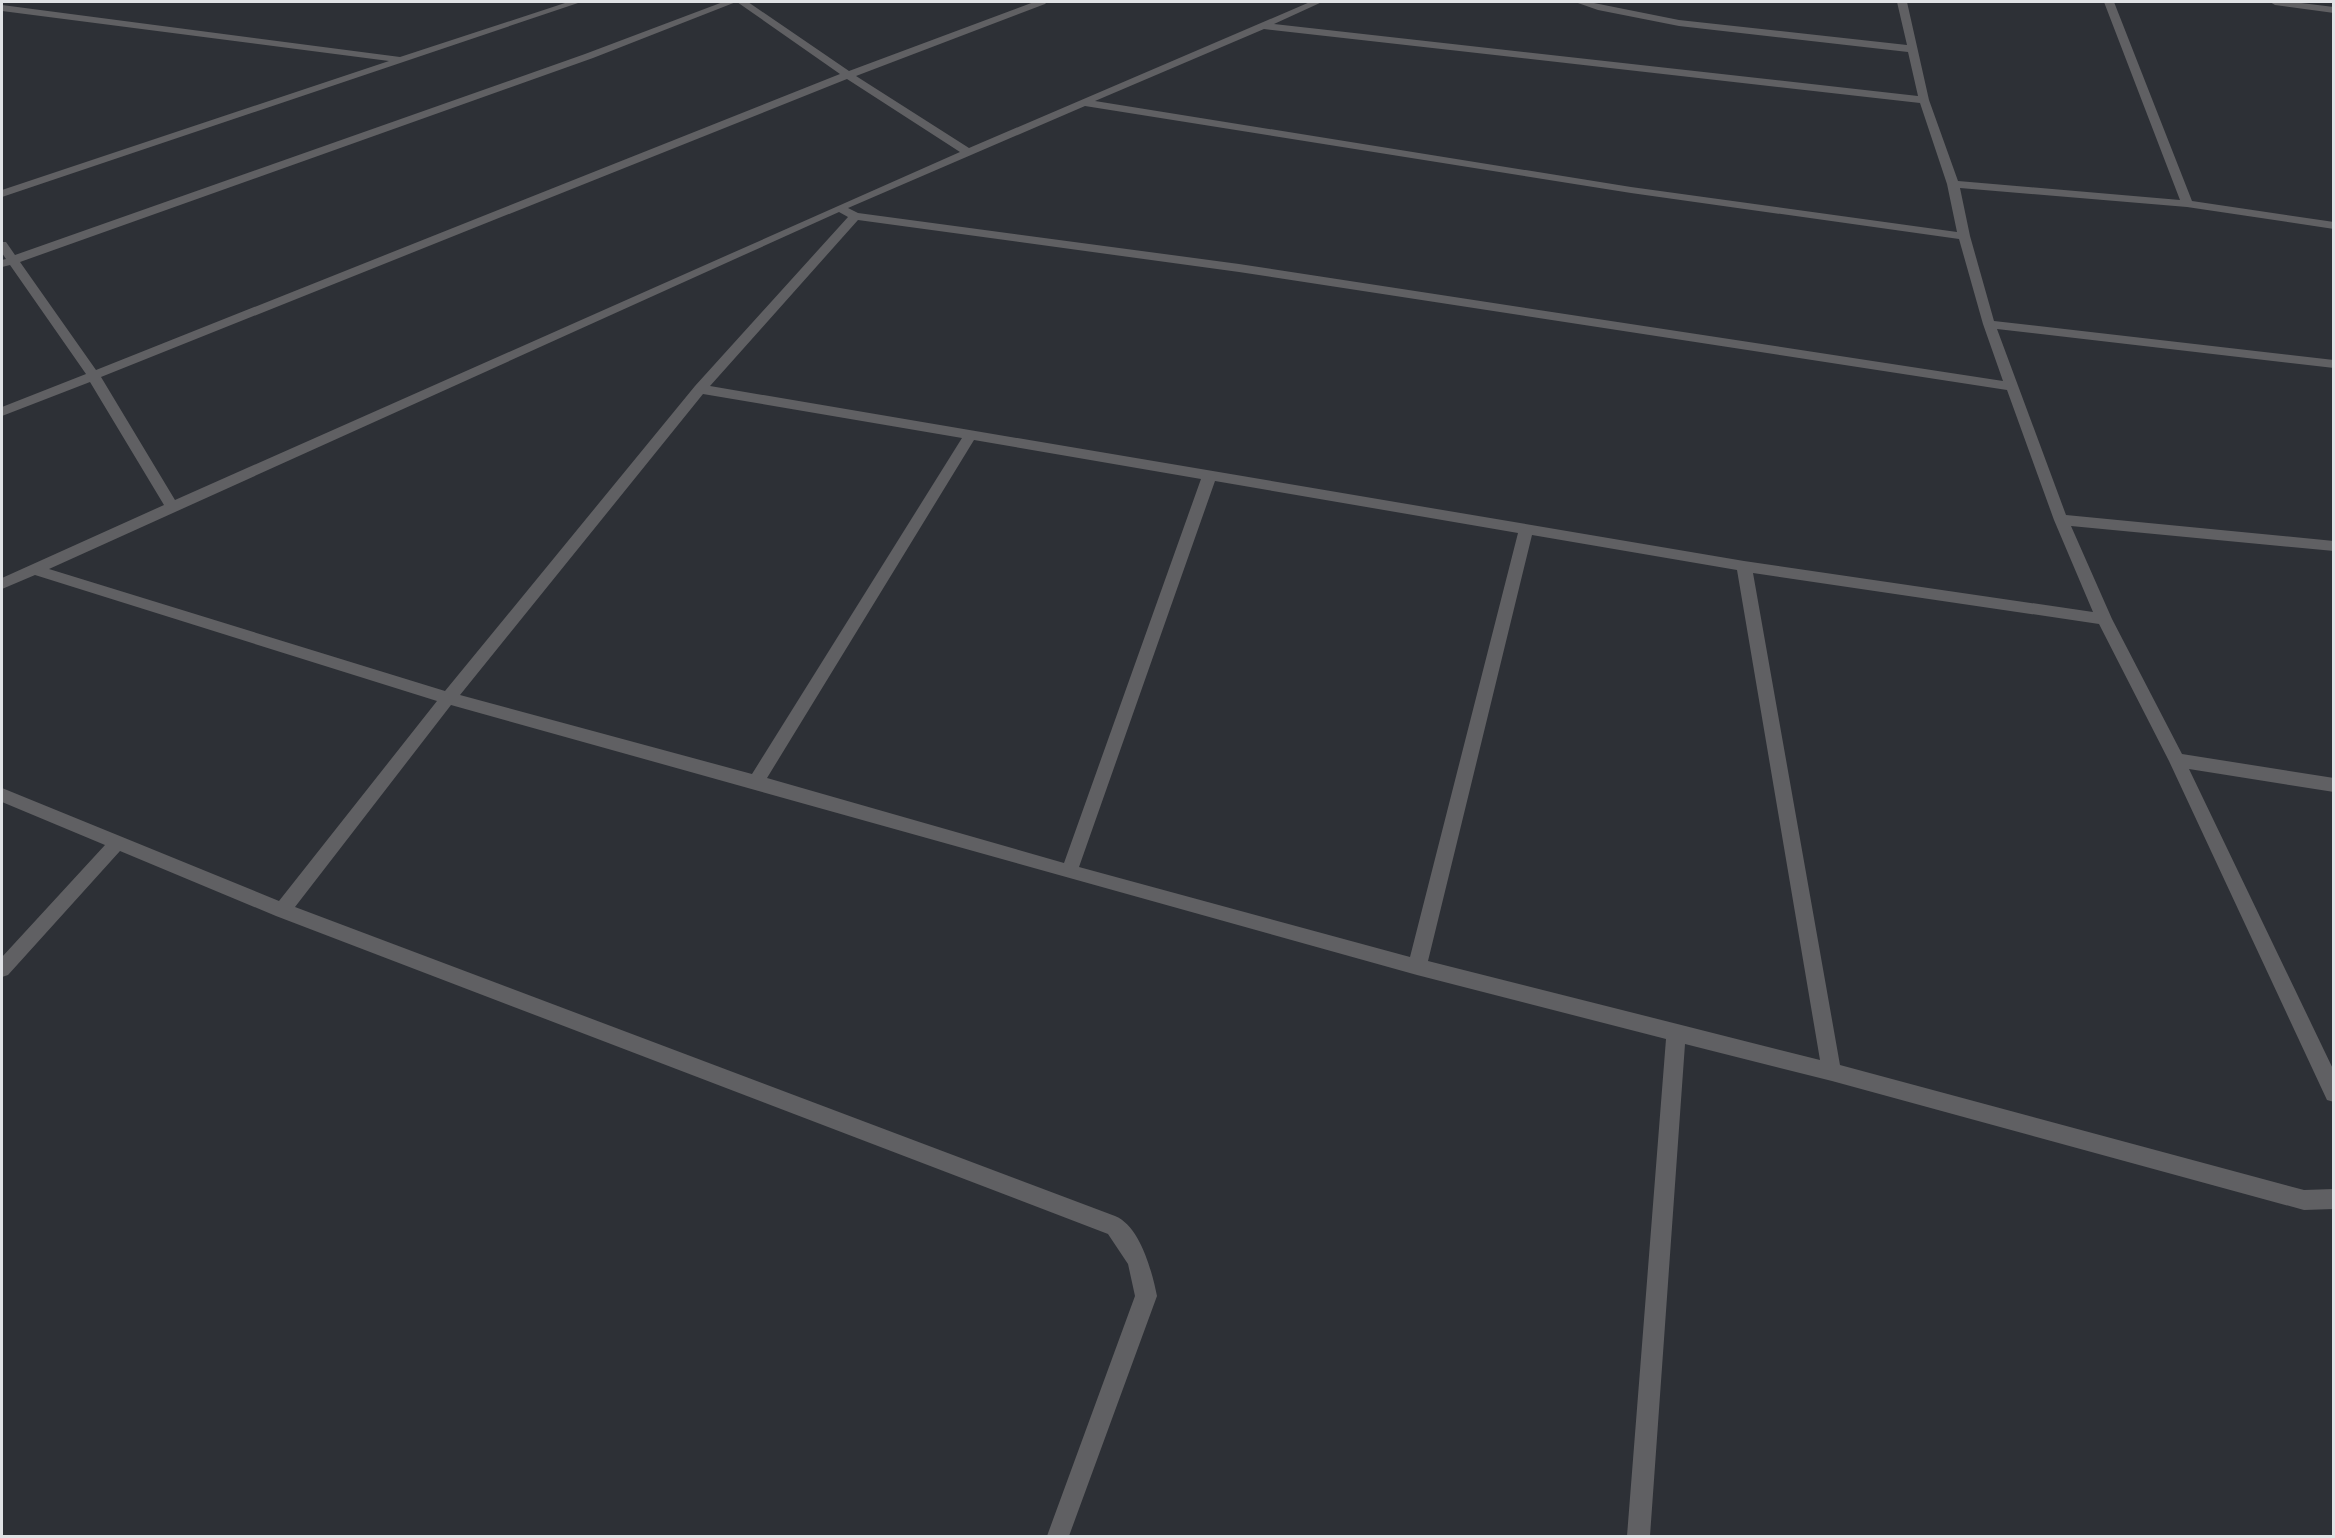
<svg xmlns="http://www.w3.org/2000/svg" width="2335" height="1538" font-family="'Work Sans',sans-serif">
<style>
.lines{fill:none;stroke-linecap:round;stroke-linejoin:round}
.minor{fill:#606063;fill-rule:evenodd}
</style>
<rect width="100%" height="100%" fill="#2d3036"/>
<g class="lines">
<!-- minor -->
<path class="minor" d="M568,2H581L2,197V190L389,61L2,11V5L400,57Z
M723,2H736L593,58L20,262L96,370L840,74L737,2H748L849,71L1034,2H1047L1045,4L856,76L969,148L1310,2H1322L1274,24L1918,96L1908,52L1679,26L1598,10L1575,2H1589L1679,20L1907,45L1897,2H1907L1929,100L1958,181L2180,200L2104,2H2114L2192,201L2334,222V229L2187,207L1960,188L1970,236L1994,321L2334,360V368L1997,329L2066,515L2334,541V551L2071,526L2112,619L2182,754L2334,778V792L2189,769L2334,1071V1102L2327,1100L2169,761L2099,624L1753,573L1840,1065L2304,1190L2334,1189V1209L2304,1210L1832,1081L1685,1044L1650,1536H1627L1666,1039L1417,975L451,705L295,907L1115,1216C1140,1226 1152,1271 1157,1296L1069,1536H1047L1135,1296L1128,1264L1108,1234L276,916L120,851L8,975L2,977V957L105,845L2,802V788L279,901L437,701L35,575L2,589V578L164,505L90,382L2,416V407L86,374L10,265L2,267V260L6,259L2,253V242H6L15,255L585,54ZM1264,29L1920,103L1947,184L1957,232L1631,187L1095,101ZM847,79L960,152L175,500L101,377ZM1085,106L1631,193L1959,239L1983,324L2003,381L1239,264L858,213L848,208ZM839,212L848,217L695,386L445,691L49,569ZM858,220L1239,272L2007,390L2054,520L2093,612L1744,561L710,386ZM703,394L962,438L752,774L460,695ZM974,440L1201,479L1064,863L767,778ZM1215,481L1518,533L1410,957L1079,867ZM1532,535L1737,570L1820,1060L1428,961Z
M2270,2H2293L2334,7V13L2275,5Z"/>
</g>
<!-- border -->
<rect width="2335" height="1538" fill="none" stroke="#e0e2e5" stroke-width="6"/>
</svg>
